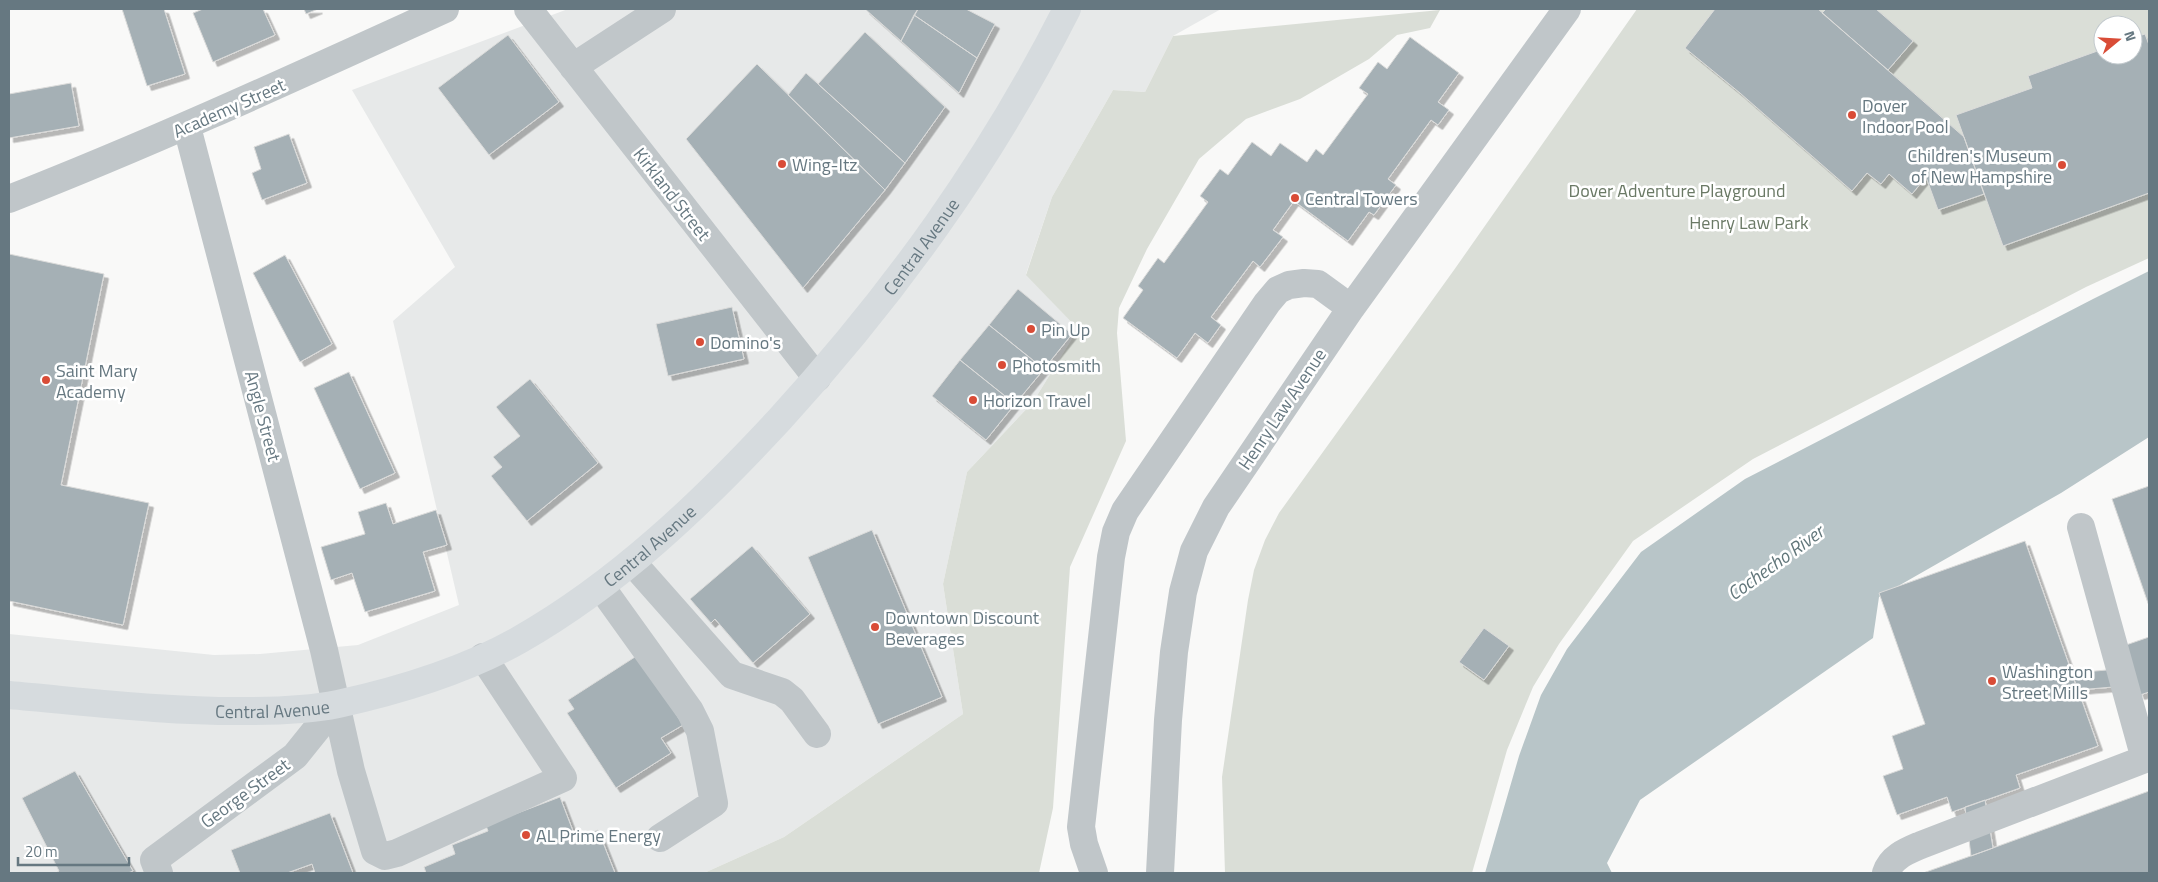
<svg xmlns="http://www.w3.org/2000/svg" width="2158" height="882" font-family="'Titillium Web',sans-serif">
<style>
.built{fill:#e7e9e9}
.green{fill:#daded7;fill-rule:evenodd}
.water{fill:#b8c5c8}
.building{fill:#a5b0b5;stroke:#dbdbda;filter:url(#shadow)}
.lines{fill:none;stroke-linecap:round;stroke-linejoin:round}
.minor{stroke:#c0c6c9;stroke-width:28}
.major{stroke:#d6dbde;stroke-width:28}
.poi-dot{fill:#d94c37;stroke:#fff;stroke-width:2}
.labels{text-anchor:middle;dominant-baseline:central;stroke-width:5;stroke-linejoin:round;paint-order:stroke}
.poi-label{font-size:18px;fill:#667881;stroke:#fff;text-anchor:start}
.street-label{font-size:18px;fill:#667881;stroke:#fff}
.park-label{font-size:18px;fill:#6a7965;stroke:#fff}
.water-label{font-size:19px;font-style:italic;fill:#61767a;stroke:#fff}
</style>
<defs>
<filter id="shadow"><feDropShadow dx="4.5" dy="4.5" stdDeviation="0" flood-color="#0004"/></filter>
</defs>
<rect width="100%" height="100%" fill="#f9f9f8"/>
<!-- built -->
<path class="built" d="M568,9H1221L1173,36L1145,92L1113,90L1052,197L1026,274L1078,329L1033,402L967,472L943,584L963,714L784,837L704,873H9V634L214,655L260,654L358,645L459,605L393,321L455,267L352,90Z"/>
<!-- green -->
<path class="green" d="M1637,9H2149V258L2086,287L1753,459L1633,541L1559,644L1533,687L1507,750L1472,873H1225L1222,777L1248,600L1254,570L1265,540L1279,513L1454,270ZM2103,25H2133V55H2103Z
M1440,10L1430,28L1397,35L1369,59L1300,99L1246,119L1199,159L1147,249L1119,308L1117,333L1126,441L1070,567L1053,808L1039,873H704L784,837L963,714L943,584L967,472L1033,402L1078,329L1026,275L1052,197L1113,90L1145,92L1173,36Z"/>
<!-- water -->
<path class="water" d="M2149,271V437L2061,493L1879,597L1873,638L1640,800L1607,863L1612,873H1485L1519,756L1541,695L1567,649L1641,552L1745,479L2093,299Z"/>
<!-- building -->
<path class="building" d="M122,9H164L185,74L147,86Z
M203,9H263L275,35L213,62L193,13Z
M304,9H318L306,14Z
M865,9H918L901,41Z
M918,9H966L995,24L977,58L914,15Z
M1715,9H1818L1964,137L1984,194L1938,210L1926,177L1912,194L1889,174L1881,184L1867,173L1852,191L1740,93L1685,48Z
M1826,9H1876L1913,41L1888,70L1822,13Z
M914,15L977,58L959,93L901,41Z
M865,32L945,107L905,163L818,84Z
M2145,34L2149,45V193L2003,246L1956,115L2032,88L2028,76L2103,49V55H2133V38Z
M508,35L559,102L489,155L438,88Z
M1410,37L1459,73L1438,102L1449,110L1438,125L1431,120L1388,179L1396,185L1374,215L1369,212L1348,241L1294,201L1273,230L1283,237L1260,267L1253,261L1211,317L1221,325L1208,343L1195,333L1177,358L1123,318L1143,290L1138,286L1158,258L1164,263L1208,202L1200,196L1220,169L1228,175L1252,142L1271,156L1280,143L1307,162L1316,149L1323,155L1368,94L1359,88L1378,62L1387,69Z
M757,64L885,190L803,288L686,139Z
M806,73L905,163L885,190L788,95Z
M71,83L79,126L9,138V94Z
M289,134L307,183L262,200L252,173L261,169L254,147Z
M9,254L104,274L61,485L149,503L123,625L9,601Z
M285,255L332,344L300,362L253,273Z
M1018,289L1072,334L1044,369L989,325Z
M732,307L744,359L668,376L656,324Z
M989,325L1044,369L1015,404L960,360Z
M960,360L1015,404L986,440L932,396Z
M349,372L395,473L360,489L314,388Z
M530,379L598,463L527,521L491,476L502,467L493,457L520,436L496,407Z
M2149,486V606L2112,499Z
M386,503L393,524L436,510L447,545L423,552L435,591L365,612L352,573L331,580L321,547L365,534L358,512Z
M872,530L942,697L878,724L808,557Z
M2025,541L2098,746L2016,775L2020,788L1952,812L1947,797L1897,815L1883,776L1903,769L1892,736L1925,724L1879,593Z
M752,546L810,614L753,663L715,619L711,623L690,599Z
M1484,628L1509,646L1484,680L1459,662Z
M2149,637V692L2140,695L2123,646Z
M638,655L683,725L661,738L671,753L616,788L567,713L574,709L568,700Z
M2130,668L2137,685L2077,690L2072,673Z
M75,771L133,871L128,873H56L59,871L22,798Z
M2149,791V873H1923L1993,848Z
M560,797L576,839L598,830L615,873H426L424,867L455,854L452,845L488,831L483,818L515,814Z
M1985,800L1993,848L1971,856L1965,807Z
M330,813L353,873H315L312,864L287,873H240L231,850Z"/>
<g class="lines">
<!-- minor -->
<path class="minor" d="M528,9L817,378
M573,67L662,9
M187,127L324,650L351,771L375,851L385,856L397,853L563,778L483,657
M9,199C157,141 300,75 445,9
M632,562L732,675L782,692L792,700L817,734
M601,587L690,711L700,731L714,803L660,838
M159,873L154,860L295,756L336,705
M1094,873L1084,844L1081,827L1111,557L1116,532L1125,511L1267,303L1278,290L1289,285L1304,283L1318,284L1351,308
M1160,873L1168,720L1174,652L1183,592L1194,551L1216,507L1351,308L1567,9
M1886,873C1891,857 1907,851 1921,845L2145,759L2081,527"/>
<!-- major -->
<path class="major" id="s1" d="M9,695C89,702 168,712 249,711C278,711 309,710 338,704C397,691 466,670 519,640C619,583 702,503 780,419C895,293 990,161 1067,9"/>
</g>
<!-- markers -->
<g class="poi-dot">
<circle cx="1852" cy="115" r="5"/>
<circle cx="782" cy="164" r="5"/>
<circle cx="2062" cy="165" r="5"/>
<circle cx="1295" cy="198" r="5"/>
<circle cx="1031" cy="329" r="5"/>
<circle cx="700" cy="342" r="5"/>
<circle cx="1002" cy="365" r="5"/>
<circle cx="46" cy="380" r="5"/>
<circle cx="973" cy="400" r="5"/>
<circle cx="875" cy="627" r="5"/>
<circle cx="1992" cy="681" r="5"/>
<circle cx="526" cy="835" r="5"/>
</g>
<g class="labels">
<!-- poi labels -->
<g class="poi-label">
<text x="1862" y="105">Dover<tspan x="1862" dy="21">Indoor Pool</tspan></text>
<text x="2052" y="155" text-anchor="end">Children's Museum<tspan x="2052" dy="21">of New Hampshire</tspan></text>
<text x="792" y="164">Wing-Itz</text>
<text x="1305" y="198">Central Towers</text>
<text x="1041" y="329">Pin Up</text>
<text x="710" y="342">Domino's</text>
<text x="1012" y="365">Photosmith</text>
<text x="56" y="370">Saint Mary<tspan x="56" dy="21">Academy</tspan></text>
<text x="983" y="400">Horizon Travel</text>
<text x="885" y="617">Downtown Discount<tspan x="885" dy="21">Beverages</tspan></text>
<text x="2002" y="671">Washington<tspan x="2002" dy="21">Street Mills</tspan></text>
<text x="536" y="835">AL Prime Energy</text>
</g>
<!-- street labels -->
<g class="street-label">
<text transform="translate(229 108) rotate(-24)">Academy Street</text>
<text transform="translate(672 194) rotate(52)">Kirkland Street</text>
<text stroke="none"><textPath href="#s1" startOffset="1089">Central Avenue</textPath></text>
<text transform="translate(1282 409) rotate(-56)">Henry Law Avenue</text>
<text transform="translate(263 416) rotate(75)">Angle Street</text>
<text stroke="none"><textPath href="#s1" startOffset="684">Central Avenue</textPath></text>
<text stroke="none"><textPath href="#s1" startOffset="264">Central Avenue</textPath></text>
<text transform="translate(245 793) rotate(-36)">George Street</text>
</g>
<!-- park labels -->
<g class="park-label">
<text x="1677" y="190">Dover Adventure Playground</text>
<text x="1749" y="222">Henry Law Park</text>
</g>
<!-- water labels -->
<g class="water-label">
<text transform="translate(1775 562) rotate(-36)">Cochecho River</text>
</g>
</g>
<!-- border -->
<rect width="2158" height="882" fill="none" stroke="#667881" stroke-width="20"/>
<!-- north arrow -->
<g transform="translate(2118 40) rotate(72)"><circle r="24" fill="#ffffff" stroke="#c2c9cd"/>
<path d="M0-4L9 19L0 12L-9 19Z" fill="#d94c37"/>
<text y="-8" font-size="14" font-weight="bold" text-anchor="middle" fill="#667881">N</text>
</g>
<!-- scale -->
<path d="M18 857v8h111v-8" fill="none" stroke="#667881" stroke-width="2.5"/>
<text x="25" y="857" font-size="15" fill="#667881" stroke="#ffffff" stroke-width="4" paint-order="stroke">20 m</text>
</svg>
